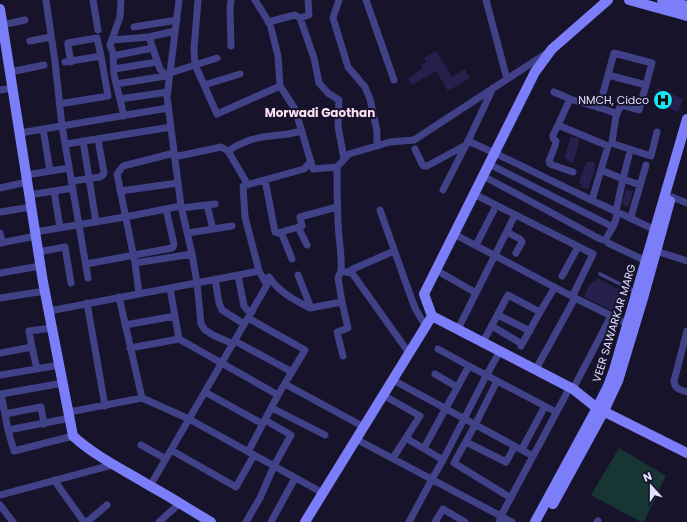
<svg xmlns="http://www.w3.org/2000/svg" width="687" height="522" font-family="Poppins,sans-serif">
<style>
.green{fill:#163533}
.building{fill:#27204c}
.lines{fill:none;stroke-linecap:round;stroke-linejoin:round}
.lane{stroke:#414188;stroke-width:3.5}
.street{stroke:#414188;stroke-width:7}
.secondary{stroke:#7b7ef8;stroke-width:10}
.labels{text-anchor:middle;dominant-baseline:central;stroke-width:4;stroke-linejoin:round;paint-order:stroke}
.poi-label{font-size:11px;fill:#e1dffd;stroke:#16132b;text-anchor:end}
.street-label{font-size:11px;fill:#e1dffd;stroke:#16132b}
.neighbourhood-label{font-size:12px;font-weight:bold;fill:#fee1f4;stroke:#16132b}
</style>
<rect width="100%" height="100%" fill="#16132b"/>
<!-- green -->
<path class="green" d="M619,448L666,476L644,522H641L591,495Z"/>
<!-- building -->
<path class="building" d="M436,51L452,77L465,69L470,78L448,91L436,71L412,85L408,78L423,68L421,65L426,62L424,58Z
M658,88L683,99L678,112L652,101Z
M571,136L579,139L578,142L579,143L573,163L566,161L567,158H564Z
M589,161L595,163L594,168L595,169L588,189L581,187L582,184L579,183L586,162H589Z
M626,189L633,191L629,205H628V207L622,205Z
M597,278L610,285L626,292L625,294L629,296L625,307L623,306L621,311L618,312L617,313L584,297L590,283L591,284L593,280L595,282Z"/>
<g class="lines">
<!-- lane -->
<path class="lane" d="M600,274L636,292"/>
<!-- street -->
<path class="street" d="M46,0L55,62L62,126L88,278
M93,0L98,30
M121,0L120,17L110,45L113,53L114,75L124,116
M179,0L167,97L181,206L192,254L197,283L201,324L205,330L213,335L233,344
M198,0L194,49L195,65L217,58
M255,0L270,24L278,56L280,86L295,109L313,169L337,167
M308,0L309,15L300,18L314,58L319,83L328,93L339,100L338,126L344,159
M339,0L333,18L348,67L365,87L370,99L377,131V146
M366,0L394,80
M486,0L507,79
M268,22L295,15L300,18
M2,25L25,20
M134,27L177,20
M149,37L160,69L168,78
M112,40L149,37L175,31
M30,41L51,37
M231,46L230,9L231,0
M113,56L153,48
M71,62L68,46V43L97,38L101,56
M114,69L157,62
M10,72L44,65
M170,73L195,65L217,114L280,86
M608,75L646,85
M116,84L166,76
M204,85L240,74
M0,90L13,88
M554,92L570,99L558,125
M120,99L168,92
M570,99L607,110L615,113L616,116L612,142L614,144L651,156L657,132
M59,104L108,96L101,56L65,62
M599,108L614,53L652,63L639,110L621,105L616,116
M43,129L50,171
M20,133L168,108
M83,141L96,222
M468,141C505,157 541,176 577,193C603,206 629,217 655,230
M66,144L171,127
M415,149L422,164L424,166H427L466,145
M228,151L238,145L250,140L262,137L288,134L302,131
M174,157L221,147L228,151L248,185
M489,164L613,227
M601,170L623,179L629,155
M573,172L550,164L549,161L555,146L556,141L553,138V135L558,125L608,146L592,200
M26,175L69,168
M483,176L528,200L598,238L603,240L606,239C610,231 619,220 616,211L623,179L640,185
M265,180L275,232L278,233L302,226L300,217L337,207
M72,181L100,177L103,175L104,173L98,139
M0,188L27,182
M443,190L468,141L493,88
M54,191L60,228
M120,191L178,183
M474,194L593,254L574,293L575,298L581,301L628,324
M29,195L73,188
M672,197L687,203
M207,205L213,229
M181,208L215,204
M380,210L408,289L415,308L426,327
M0,212L31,207
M631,217L646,165
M298,227L307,245
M35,232L125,217L181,206
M281,232L292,259
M507,232L520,239L522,242L516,253
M0,233L2,243
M188,233L232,226
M454,234L575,298L536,369
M0,243L36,236
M608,243L646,261
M476,245L496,206
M653,250L687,261
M38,252L65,247L71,283
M135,263L192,254
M86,264L172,248L173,247L174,244L166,209
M436,270L476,293L458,329
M259,271L245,217L243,186L304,169L311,161
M348,272L353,269L394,251
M0,273L40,266
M238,275L244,306L247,310L252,312
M298,275L311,308
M562,276L578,247
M269,277C279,292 294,300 310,308L342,302L338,278L341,271
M215,279L219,303L222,310L244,324
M170,288L179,339L278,395L248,452
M139,293L135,263L117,174L123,166L174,153
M476,293L515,215
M0,298L45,291
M342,302L348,328L337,332L343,356
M87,303L105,406
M49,311L259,271L267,285L150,486
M498,315L530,331
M248,318L305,350L278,395
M125,325L175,316
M492,326L522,344
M687,331L674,381C675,389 680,390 687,392
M235,341L292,372
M483,342L508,295L540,312L555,287
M521,346L540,312
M32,347L29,331L52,328
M130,348L179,339
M438,349L469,366L556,412
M0,353L32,347L37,369
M409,353L352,273L341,271C342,259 340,248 339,236C337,213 337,190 337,167L349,154L390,142L414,140L547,53
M435,374L457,387
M0,375L60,365
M393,380L533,456
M497,381L475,425L454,463L511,498
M63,383L1,394L8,430L14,451L73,436
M285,384L364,427
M573,389L611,316
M205,392L263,424
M383,395L420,416L393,458
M142,398L189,419L323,493
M272,408L325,435
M69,412L142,398L119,297
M5,414L41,407L44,424
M8,430L70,418
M406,438L443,460
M356,439L512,522
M466,442L506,462L515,446
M141,445L166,459
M424,448L469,366
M522,449L545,406
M171,450L236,487L254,455
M54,480L84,522
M0,495L112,465
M0,505L13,522
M87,522L107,505
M159,522L180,503
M246,522L260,498L274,466L291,435L265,420
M271,522L295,478
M409,522L432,479L443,460L486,376L500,351
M435,522L443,509L465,522
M499,522L501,516L570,387
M597,522L598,521"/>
<!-- secondary -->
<path class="secondary" d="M608,0L552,49L535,72L424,294L432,316L573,389L597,408L687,453
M629,0L687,16
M662,0L687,6
M0,9L43,282L73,436C96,457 124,470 150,486C171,497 190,510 211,522
M553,504L604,411L618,381L644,295L670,201
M305,522L432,316
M535,522L597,408L608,386L614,370L687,119"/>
</g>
<!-- icons -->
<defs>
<g id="hospital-disc" transform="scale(1)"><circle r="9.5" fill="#15e8f3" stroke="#16132b"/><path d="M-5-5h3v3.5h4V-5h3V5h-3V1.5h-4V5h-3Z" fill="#111"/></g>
</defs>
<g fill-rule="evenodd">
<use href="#hospital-disc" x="663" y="100"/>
</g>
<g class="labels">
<!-- poi labels -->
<g class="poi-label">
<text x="649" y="100">NMCH, Cidco</text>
</g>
<!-- street labels -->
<g class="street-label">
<text transform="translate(614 323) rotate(-73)">VEER SAWARKAR MARG</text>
</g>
<!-- neighbourhood labels -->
<g class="neighbourhood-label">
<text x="320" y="112">Morwadi Gaothan</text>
</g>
</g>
<!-- north arrow -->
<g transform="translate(651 486) rotate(339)" stroke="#16132b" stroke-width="3" paint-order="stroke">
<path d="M0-3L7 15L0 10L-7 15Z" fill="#e1dffd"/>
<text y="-6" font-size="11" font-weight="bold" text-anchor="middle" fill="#e1dffd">N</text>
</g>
</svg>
